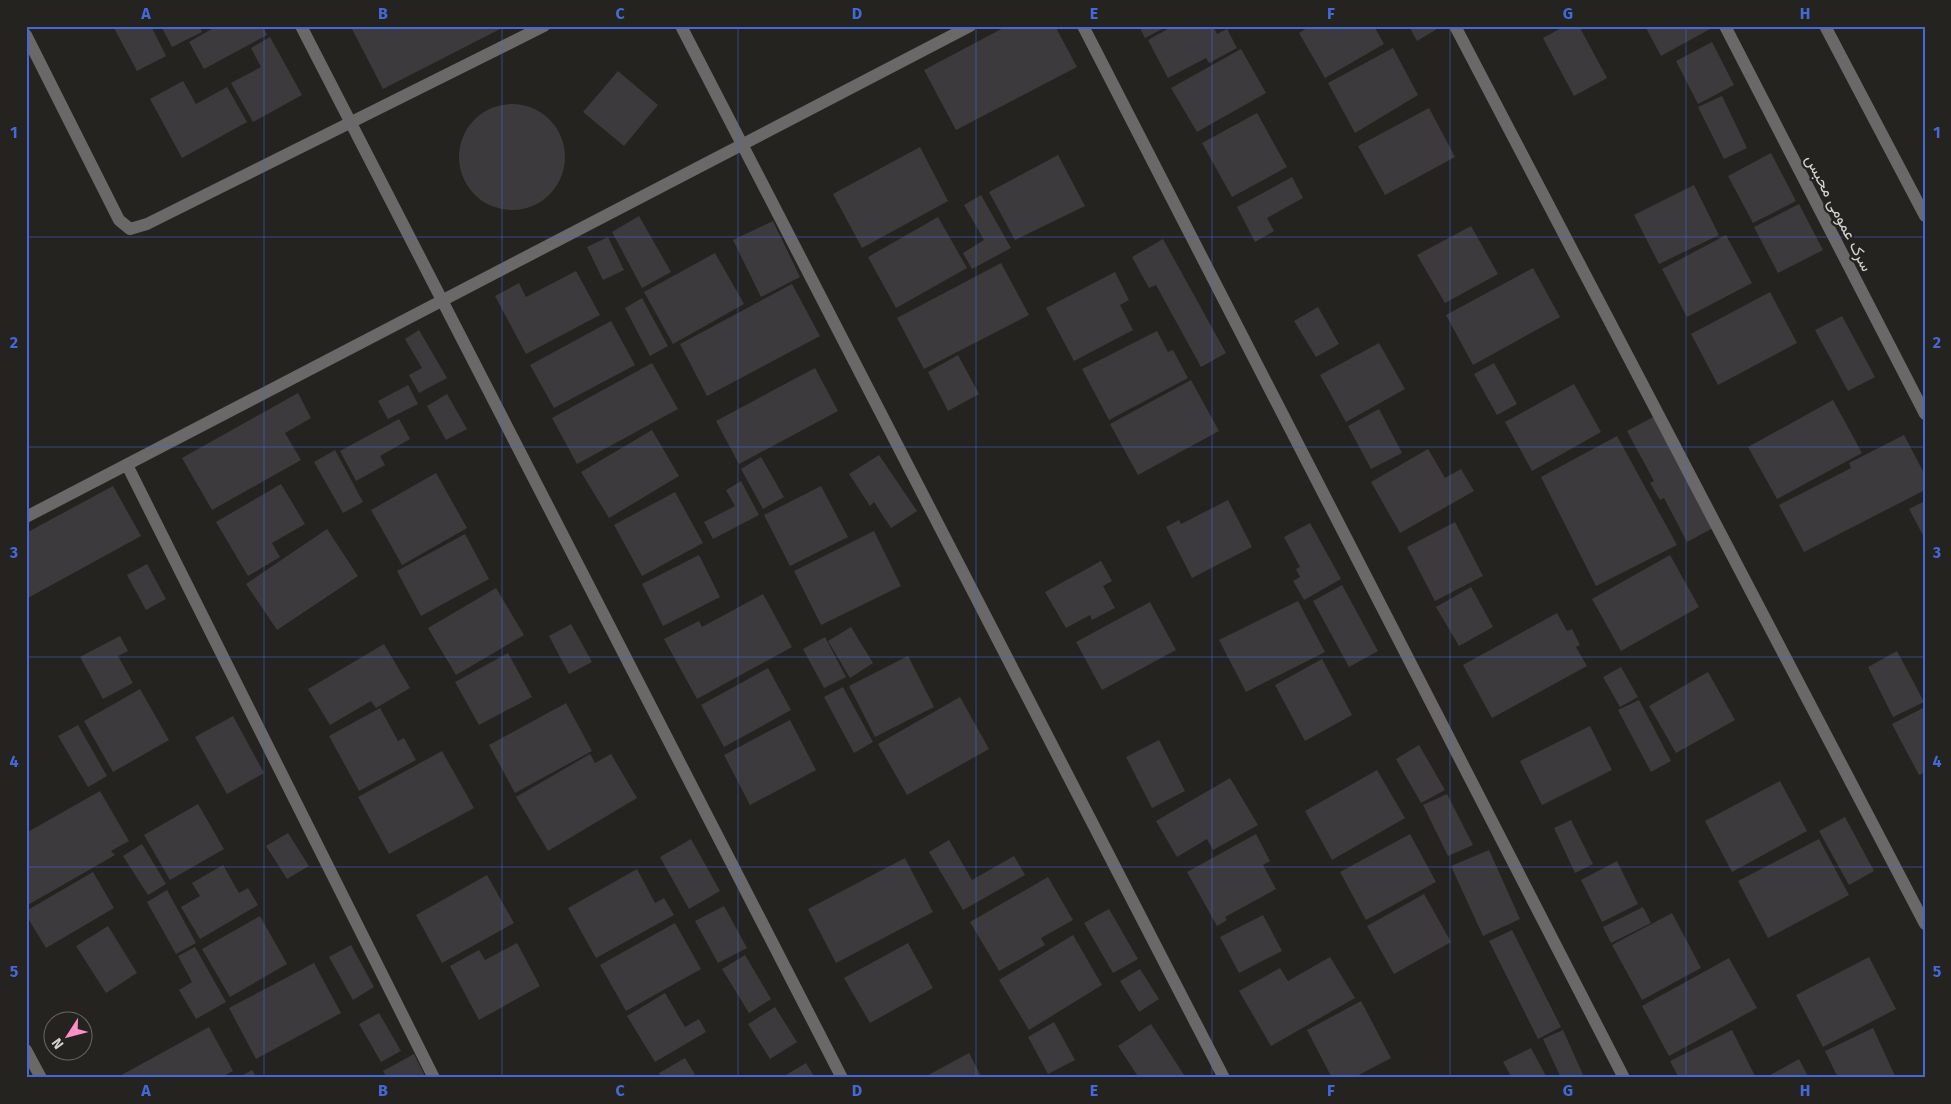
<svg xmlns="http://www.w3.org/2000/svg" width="1951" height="1104" font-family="'Fira Sans',Vazirmatn,sans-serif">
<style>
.building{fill:#3d3a3d}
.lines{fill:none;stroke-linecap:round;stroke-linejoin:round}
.minor{stroke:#6a6868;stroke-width:12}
.grid{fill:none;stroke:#4269d7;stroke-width:1;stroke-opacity:0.55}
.labels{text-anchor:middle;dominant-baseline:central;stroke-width:4.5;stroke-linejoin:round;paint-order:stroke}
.street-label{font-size:16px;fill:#d4d3d1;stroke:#24231f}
.neatline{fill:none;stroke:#4269d7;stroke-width:2}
.grid-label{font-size:16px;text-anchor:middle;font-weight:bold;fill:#4269d7}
</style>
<rect width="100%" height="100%" fill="#24231f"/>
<!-- building -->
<path class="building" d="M113,26H151L166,56L137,71Z
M161,26H199L202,32L172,47Z
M217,26H263L267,35L204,69L189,42Z
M357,26H506L383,89L352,29Z
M1007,26H1055L1077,67L956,130L924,70Z
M1139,26H1168L1145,38Z
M1173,26H1213L1217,34L1227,29L1237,48L1209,63L1206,58L1168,78L1148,40Z
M1310,26H1374L1384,44L1325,78L1299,33Z
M1409,26H1442L1417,41Z
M1565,26H1579L1607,78L1574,96L1543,38Z
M1645,26H1709L1710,29L1661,56Z
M270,37L302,95L253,122L231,83L261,67L251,48Z
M1712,42L1734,85L1698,104L1676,61Z
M1393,48L1418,95L1355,133L1328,83Z
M1241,49L1266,93L1197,132L1171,88Z
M618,71L658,105L624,146L583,112Z
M183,81L196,104L227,87L247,122L182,158L150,99Z
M1722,96L1747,148L1724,159L1698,107Z
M459 157a53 53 0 1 1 106 0a53 53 0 1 1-106 0Z
M1429,108L1455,157L1385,195L1358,146Z
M1257,113L1287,167L1232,197L1202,143Z
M920,147L948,201L862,248L833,194Z
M1771,153L1796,201L1753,223L1728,176Z
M1058,155L1085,206L1015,240L989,192Z
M1292,177L1303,198L1267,218L1274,231L1255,242L1237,207Z
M1694,185L1719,235L1659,264L1634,215Z
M981,195L1011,248L972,269L963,253L984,240L964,205Z
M1799,204L1823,250L1778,273L1754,227Z
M639,216L671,272L642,288L612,232Z
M938,217L967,268L896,308L868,257Z
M773,221L800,277L761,297L733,240Z
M1471,226L1498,274L1445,303L1417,255Z
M1726,235L1752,283L1687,317L1662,269Z
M608,237L624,270L603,280L587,247Z
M1163,239L1226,353L1201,367L1156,285L1149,288L1132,257Z
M715,253L744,304L673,344L644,292Z
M1001,263L1029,315L924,369L897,318Z
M1533,268L1560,317L1473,365L1446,315Z
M576,271L600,315L526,354L495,296L519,283L526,297Z
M1115,272L1129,300L1120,305L1133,330L1074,361L1046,308Z
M792,284L820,336L707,396L680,344Z
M1770,292L1797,343L1718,385L1691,334Z
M642,298L668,346L650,356L625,308Z
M1318,307L1339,344L1316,357L1294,321Z
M1842,316L1875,377L1848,391L1815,330Z
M611,321L635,365L554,408L530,365Z
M419,330L447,378L419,393L409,375L422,368L405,339Z
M1157,331L1168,352L1173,350L1188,378L1109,420L1082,369Z
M1379,343L1405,389L1346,422L1320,375Z
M958,355L979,394L948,411L928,372Z
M652,363L678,409L577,464L552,418Z
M1494,363L1517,404L1497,415L1474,374Z
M815,368L838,411L739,464L716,421Z
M1191,380L1219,431L1138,475L1110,424Z
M1574,384L1601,432L1532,471L1505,422Z
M408,385L418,404L388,419L378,401Z
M298,393L311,418L285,433L301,460L212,510L182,458Z
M447,394L467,429L446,440L427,406Z
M1833,400L1862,453L1777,499L1748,447Z
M1379,409L1402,453L1371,469L1348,426Z
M1655,416L1715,527L1687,542L1664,498L1660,500L1650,483L1654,481L1627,431Z
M399,419L410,439L380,456L385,465L356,481L340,451Z
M652,430L679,476L609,518L581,472Z
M1904,435L1925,475V490L1804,552L1779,505L1851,468L1849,463Z
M1617,436L1677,545L1596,586L1541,477Z
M1428,449L1445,478L1461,469L1474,491L1400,533L1371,482Z
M335,450L363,502L343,513L314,462Z
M879,455L917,511L891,528L874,502L870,506L849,474Z
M761,457L784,497L763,509L741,469Z
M436,473L467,528L402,565L371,510Z
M741,481L759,515L713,539L704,522L735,506L726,490Z
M281,484L305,524L272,543L280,557L248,576L216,522Z
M113,486L141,536L26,599V533Z
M821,486L848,537L790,566L764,515Z
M675,492L703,543L642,576L614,525Z
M1228,500L1252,547L1192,578L1166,527L1179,520L1181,524Z
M1925,501V539L1909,509Z
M1455,522L1483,576L1435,601L1407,547Z
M1310,523L1341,579L1304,600L1293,581L1300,577L1296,569L1300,567L1284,537Z
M327,529L358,576L277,630L246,584Z
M874,531L901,586L821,625L794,571Z
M465,534L489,579L421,616L397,571Z
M699,555L720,597L663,626L642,584Z
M1670,555L1699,607L1621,651L1592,599Z
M1101,561L1112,581L1103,586L1115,608L1092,620L1090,615L1066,628L1045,592Z
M147,564L166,599L146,610L127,575Z
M1342,585L1378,651L1349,667L1313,601Z
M1471,587L1493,627L1459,646L1436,607Z
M496,588L524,635L456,675L428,628Z
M763,594L792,647L697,699L664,639L699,621L702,627Z
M1298,601L1325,652L1246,692L1219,640Z
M1150,602L1176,650L1102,690L1076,642Z
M1557,613L1567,631L1572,629L1580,645L1576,647L1587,666L1492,718L1463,665Z
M571,624L592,662L569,674L549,636Z
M851,627L873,663L850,678L828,641Z
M120,636L128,651L118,656L133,683L103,699L80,657Z
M825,637L846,677L824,688L803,649Z
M384,644L410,688L376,708L371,701L330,725L308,689Z
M1897,651L1924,702L1893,717L1868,667Z
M508,653L532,697L479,725L455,682Z
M908,656L934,707L875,737L849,686Z
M1322,659L1352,715L1305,741L1275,685Z
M1621,667L1638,697L1620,707L1603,677Z
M768,668L791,710L724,747L701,705Z
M1708,672L1735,720L1676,753L1649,706Z
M843,687L873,742L854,753L824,697Z
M140,689L169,740L113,772L84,721Z
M960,697L989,749L907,795L878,744Z
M1639,700L1671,761L1651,772L1618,710Z
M566,703L592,751L515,793L489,745Z
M1925,707V772L1919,775L1892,724Z
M380,708L398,741L404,738L416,760L359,791L329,736Z
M233,716L264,773L227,794L195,737Z
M790,720L816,770L750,805L724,755Z
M78,725L107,776L88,787L58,736Z
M1590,726L1612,770L1542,805L1520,761Z
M1159,740L1185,791L1152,808L1126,757Z
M1419,745L1445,790L1421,803L1396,759Z
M442,751L474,808L389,854L358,797Z
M590,754L595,763L611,754L637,798L548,851L516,797Z
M1377,770L1405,818L1332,860L1305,811Z
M1230,778L1258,825L1213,850L1207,839L1177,857L1156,821Z
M1780,781L1807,831L1732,872L1705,821Z
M100,791L129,841L111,851L115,855L26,906V833Z
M1447,794L1473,845L1448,856L1423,805Z
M198,804L224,849L170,880L144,835Z
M1845,817L1874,871L1849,885L1819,831Z
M1571,820L1593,864L1575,873L1554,828Z
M288,833L309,866L287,879L266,846Z
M1256,834L1270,861L1263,865L1276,889L1225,917L1227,920L1217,926L1187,872Z
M1410,834L1436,882L1366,920L1340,872Z
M691,839L720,891L689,909L660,857Z
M1819,839L1849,895L1768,938L1738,881Z
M949,840L972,880L1014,856L1025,875L963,910L929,852Z
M142,844L166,884L148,895L123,856Z
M1489,850L1520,919L1483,936L1451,866Z
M905,858L933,912L836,963L808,909Z
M1617,861L1638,904L1602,922L1581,880Z
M223,865L239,893L248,888L258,905L200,939L181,907L200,896L192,883Z
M637,869L655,903L664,898L674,915L596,958L568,908Z
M93,872L114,908L46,948L26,915V911Z
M487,875L514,923L442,963L416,915Z
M1048,877L1073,920L1041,938L1045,945L999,971L970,922Z
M167,890L196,943L176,954L147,902Z
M1424,894L1451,942L1394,974L1367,926Z
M724,906L747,948L718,963L695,921Z
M1643,907L1651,923L1611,943L1603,927Z
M1109,909L1138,959L1113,973L1084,923Z
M1672,913L1701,968L1642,1000L1612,945Z
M1263,915L1282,951L1239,973L1220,937Z
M260,916L287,964L230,997L202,949Z
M675,923L701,969L626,1011L600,965Z
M108,926L137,973L106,993L76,946Z
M1512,930L1561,1027L1538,1039L1489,941Z
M1073,935L1102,985L1029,1030L999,980Z
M517,943L540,986L479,1020L450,966L479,950L485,960Z
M908,943L933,988L870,1023L844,978Z
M351,945L374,987L353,1000L329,957Z
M195,947L226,1002L196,1019L179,990L192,982L178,956Z
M745,955L771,999L749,1013L722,969Z
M1330,957L1355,998L1271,1046L1239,991L1280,968L1288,981Z
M1869,957L1896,1009L1823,1047L1796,995Z
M1729,958L1757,1008L1669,1056L1642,1006Z
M314,963L341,1013L256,1059L229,1008Z
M1140,969L1159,999L1139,1012L1120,981Z
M665,993L685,1027L699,1019L706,1032L655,1062L627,1016Z
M1361,1001L1391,1058L1353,1078H1332L1307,1030Z
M775,1007L797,1042L770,1059L748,1024Z
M379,1013L401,1051L381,1062L359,1024Z
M1054,1022L1075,1060L1048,1074L1028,1037Z
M1151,1024L1184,1075L1180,1078H1139L1118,1046Z
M209,1027L233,1071L220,1078H116Z
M1873,1028L1896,1078H1838L1825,1051Z
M1563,1030L1584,1077L1582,1078H1561L1543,1039Z
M1732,1030L1756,1078H1679L1670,1061Z
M1531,1048L1547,1078H1512L1503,1062Z
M969,1053L982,1078H923Z
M414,1054L426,1078H387L383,1071Z
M685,1058L697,1078H662L659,1073Z
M1799,1059L1809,1078H1765Z
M806,1063L815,1078H781Z
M252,1070L257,1078H238Z"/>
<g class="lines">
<!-- minor -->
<path class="minor" d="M301,26L842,1078
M681,26L1224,1078
M1083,26L1624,1078
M1455,26L1925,924
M1725,26L1925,414
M1825,26L1925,216
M26,35L119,220L130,229L147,224L544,26
M127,465L434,1078
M26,517L970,26
M26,1050L41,1078"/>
</g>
<!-- grid -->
<path class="grid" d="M264,26V1078M502,26V1078M738,26V1078M976,26V1078M1212,26V1078M1450,26V1078M1686,26V1078M26,237H1925M26,447H1925M26,657H1925M26,867H1925"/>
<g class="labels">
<!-- street labels -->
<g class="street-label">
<text transform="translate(1839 213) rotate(63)">سرک عمومی محبس</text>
</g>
</g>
<!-- border -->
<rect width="1951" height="1104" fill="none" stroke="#24231f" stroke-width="55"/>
<!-- north arrow -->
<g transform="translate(68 1036) rotate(234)"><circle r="24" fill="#24231f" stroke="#6a6966"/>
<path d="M0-4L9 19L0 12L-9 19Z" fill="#fc8fc3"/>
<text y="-8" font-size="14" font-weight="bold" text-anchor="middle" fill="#d4d3d1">N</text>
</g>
<rect x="28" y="28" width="1896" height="1048" class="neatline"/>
<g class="grid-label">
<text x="146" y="19">A</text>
<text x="383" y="19">B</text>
<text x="620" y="19">C</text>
<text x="857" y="19">D</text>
<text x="1094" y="19">E</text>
<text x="1331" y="19">F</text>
<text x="1568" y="19">G</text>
<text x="1805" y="19">H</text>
<text x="14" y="138">1</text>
<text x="1937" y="138">1</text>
<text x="14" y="348">2</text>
<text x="1937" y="348">2</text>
<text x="14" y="558">3</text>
<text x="1937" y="558">3</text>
<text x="14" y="767">4</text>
<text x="1937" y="767">4</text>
<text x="14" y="977">5</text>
<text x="1937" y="977">5</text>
<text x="146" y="1096">A</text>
<text x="383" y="1096">B</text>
<text x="620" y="1096">C</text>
<text x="857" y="1096">D</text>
<text x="1094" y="1096">E</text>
<text x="1331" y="1096">F</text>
<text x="1568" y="1096">G</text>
<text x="1805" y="1096">H</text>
</g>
</svg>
